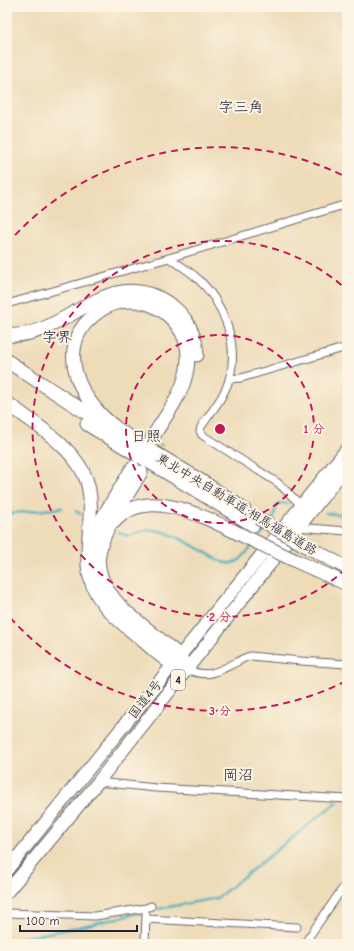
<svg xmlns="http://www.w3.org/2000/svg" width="354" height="951" font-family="'Comic Neue','Klee One',sans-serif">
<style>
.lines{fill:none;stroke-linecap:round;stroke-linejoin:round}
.stream{stroke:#3fadbc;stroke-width:2.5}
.motorway-tunnel{stroke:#c5b7a0;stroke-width:13;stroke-dasharray:13 6;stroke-linecap:butt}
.minor-casing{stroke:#696367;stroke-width:9}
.trunk-casing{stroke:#696367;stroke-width:14}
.motorway-casing{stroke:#696367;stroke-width:15}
.minor{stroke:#fff;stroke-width:7}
.trunk{stroke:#fff;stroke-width:12}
.motorway{stroke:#fff;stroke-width:13}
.motorway-bridge-casing{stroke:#696367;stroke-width:15;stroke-linecap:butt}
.motorway-bridge{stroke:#fff;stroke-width:13}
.ring{fill:none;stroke:#c2185b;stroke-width:2;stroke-dasharray:7 5}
.labels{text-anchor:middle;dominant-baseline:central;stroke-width:4;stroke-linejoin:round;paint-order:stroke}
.shield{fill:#fcf5e5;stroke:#63616e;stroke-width:1}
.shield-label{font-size:12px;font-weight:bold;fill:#22223b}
.street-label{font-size:13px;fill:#22223b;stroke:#fcf5e5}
.quarter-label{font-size:15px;fill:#22223b;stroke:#fcf5e5}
.centre{fill:#c2185b;stroke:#fcf5e5;stroke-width:2}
.ring-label{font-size:12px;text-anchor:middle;font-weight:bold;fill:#c2185b;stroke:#fcf5e5;stroke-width:4;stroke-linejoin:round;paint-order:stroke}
</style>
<rect width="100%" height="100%" fill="#fcf5e5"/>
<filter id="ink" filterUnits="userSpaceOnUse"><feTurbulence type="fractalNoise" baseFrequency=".025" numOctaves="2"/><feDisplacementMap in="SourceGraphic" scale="8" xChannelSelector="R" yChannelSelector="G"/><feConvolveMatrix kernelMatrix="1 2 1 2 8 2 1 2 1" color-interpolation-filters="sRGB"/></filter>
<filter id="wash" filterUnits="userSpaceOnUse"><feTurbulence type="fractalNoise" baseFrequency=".012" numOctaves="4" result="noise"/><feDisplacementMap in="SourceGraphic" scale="16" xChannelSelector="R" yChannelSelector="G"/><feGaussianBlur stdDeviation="0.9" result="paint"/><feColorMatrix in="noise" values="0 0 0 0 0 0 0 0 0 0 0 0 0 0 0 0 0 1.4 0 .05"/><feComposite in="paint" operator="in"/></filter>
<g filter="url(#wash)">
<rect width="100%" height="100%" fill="#eedcb9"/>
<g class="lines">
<!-- stream -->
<path class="stream" d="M76,511L81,514
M326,513L342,515L347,514
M7,514L62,508
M271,521L274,518L276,507L280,503L288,504
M118,532L129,536C137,532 145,530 154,530C170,530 208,554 222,562C238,567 244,556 253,544
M257,539L267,527
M158,909L217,898L338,801
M7,941L78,927L144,912"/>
</g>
</g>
<g filter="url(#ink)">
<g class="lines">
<!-- motorway-tunnel -->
<path class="motorway-tunnel" d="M148,460L160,442"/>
<!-- minor casing -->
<g class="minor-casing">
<path id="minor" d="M169,258C178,264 188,270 196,277C223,301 240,344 229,380C224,397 211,412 201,427L200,431L202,435L278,483L302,506
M7,304L169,258L347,204
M229,379L241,378L347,347
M297,527L347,531
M186,669C209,679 216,672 237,662C242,659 245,657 251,656L301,661L347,664
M98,782L156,788L347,799
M7,913L95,916L146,908L151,906
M146,919L297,927
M145,944L146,914
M304,944L347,882"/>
</g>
<!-- trunk casing -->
<g class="trunk-casing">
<path id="trunk" d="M7,870L347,449
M7,892L98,782L347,466"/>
</g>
<!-- motorway casing -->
<g class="motorway-casing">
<path id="motorway" d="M7,335C67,340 107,260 171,305C187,317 196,335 197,355
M7,361L102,423
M7,403C32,422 69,444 83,472C90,485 91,502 90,516C90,532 87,549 88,565C90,596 112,615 134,633C147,643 159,656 172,664C176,667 182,668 186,669
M87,424L253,525
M152,438C164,418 181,397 186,374C190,357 188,339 177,325C156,298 120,292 93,316C87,321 81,328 78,335C67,361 78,388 95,408C110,427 134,440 155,453C185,471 216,489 244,510
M141,472C133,485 125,499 117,512C92,552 90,576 125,611L180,656L186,669
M114,522C149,482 213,522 250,539
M93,539L100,522L133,467
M308,547L347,568
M296,561L347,584"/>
</g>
<!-- minor -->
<use href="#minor" class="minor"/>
<!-- trunk -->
<use href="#trunk" class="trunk"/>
<!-- motorway -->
<use href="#motorway" class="motorway"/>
<!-- motorway-bridge casing -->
<g class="motorway-bridge-casing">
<path id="motorway-bridge" d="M258,518L308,547
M250,539L296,561"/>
</g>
<!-- motorway-bridge -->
<use href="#motorway-bridge" class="motorway-bridge"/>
</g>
</g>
<!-- distance rings -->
<g class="ring">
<circle cx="220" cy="429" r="94"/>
<path d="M346 569A188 188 0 1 1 346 289"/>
<path d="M346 681A282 282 0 0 1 7 614M7 244A282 282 0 0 1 346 177"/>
</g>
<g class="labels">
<!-- shield labels -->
<rect class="shield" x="171" y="670" width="14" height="20" rx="3"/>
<g class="shield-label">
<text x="178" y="680">4</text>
</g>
<!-- street labels -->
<g class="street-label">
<text transform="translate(237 504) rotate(31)">東北中央自動車道;相馬福島道路</text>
<text transform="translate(145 699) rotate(-52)">国道4号</text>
</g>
<!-- quarter labels -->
<g class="quarter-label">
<text x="241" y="107">字三角</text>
<text x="57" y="337">字界</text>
<text x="146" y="436">日照</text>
<text x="238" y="775">岡沼</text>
</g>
</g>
<circle cx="220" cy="429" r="6" class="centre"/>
<g class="ring-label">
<text x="314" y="433">1 分</text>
<text x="220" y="621">2 分</text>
<text x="220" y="715">3 分</text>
</g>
<!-- margin -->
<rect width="354" height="951" fill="none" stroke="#fcf5e5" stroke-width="24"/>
<!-- scale -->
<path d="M20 925v6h117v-6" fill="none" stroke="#22223b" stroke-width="2"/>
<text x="26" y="925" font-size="12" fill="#22223b" stroke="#fcf5e5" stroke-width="3" paint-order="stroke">100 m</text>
</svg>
